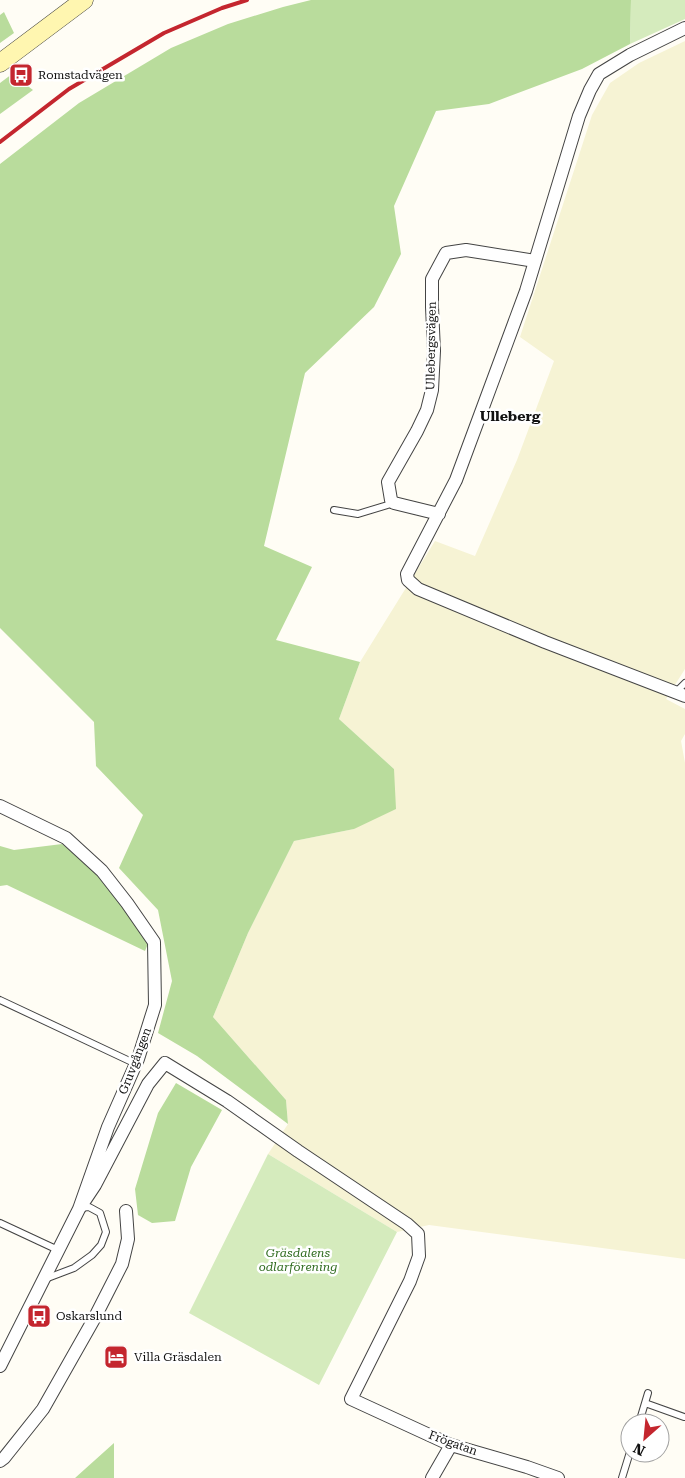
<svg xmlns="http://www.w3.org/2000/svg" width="685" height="1478" font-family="'Roboto Serif',serif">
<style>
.farmland{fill:#f6f3d4}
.green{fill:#d5ebbd}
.forest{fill:#b9dc9c}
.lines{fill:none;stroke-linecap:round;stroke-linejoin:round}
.lane-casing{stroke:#444;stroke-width:8}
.street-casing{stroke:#444;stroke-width:14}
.secondary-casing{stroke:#333;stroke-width:19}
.lane{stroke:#fff;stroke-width:6}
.street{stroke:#fff;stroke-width:12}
.secondary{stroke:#fff6b0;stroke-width:18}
.rail{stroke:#c4262e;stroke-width:4}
.labels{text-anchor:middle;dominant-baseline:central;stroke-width:5;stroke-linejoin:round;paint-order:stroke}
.poi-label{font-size:12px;fill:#111;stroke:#fff;text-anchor:start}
.street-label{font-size:12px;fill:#111;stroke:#fff}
.park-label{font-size:12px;font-style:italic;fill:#2f6b1f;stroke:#fff}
.neighbourhood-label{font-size:14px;font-weight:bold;fill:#111;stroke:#fff}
</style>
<rect width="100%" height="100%" fill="#fffdf5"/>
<!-- farmland -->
<path class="farmland" d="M685,41V669L666,699L685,709V734L681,741L685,763V1259L429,1225L397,1232L268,1154L288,1124L286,1100L213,1017L248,933L294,841L354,829L394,769L339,719L360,662L435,541L475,556L517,460L554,361L520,337L592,115L610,83L639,63Z"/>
<!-- green -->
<path class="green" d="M631,0H685V19L630,44Z
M268,1154L397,1232L319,1385L189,1313Z"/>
<!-- forest -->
<path class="forest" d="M311,0H631L630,44L582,69L489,104L436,111L394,206L401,254L374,307L305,373L264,546L312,567L276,640L360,662L339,719L394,769L396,809L354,829L294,841L248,933L213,1017L286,1100L288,1124L197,1056L158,1033L172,981L158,910L119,868L143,815L96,766L94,722L0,628V164L79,103L171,48L228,24L283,7Z
M4,12L14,33L0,43V15Z
M12,74L33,90L0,114V83Z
M62,844L95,871L149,941L145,951L7,885L0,886V846L14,850Z
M176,1083L222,1110L191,1167L175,1221L152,1223L138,1215L135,1189L158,1113Z
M114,1443V1478H75Z"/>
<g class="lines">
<!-- lane casing -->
<g class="lane-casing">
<path id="lane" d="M334,510L358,514L394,503
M675,693L685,683
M0,1000L136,1064
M0,1223L58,1250
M45,1279L74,1268L92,1255L101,1245L106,1232L100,1213L89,1207L80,1208
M645,1403L684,1417
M639,1423L648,1393
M622,1478L630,1452"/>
</g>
<!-- street casing -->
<g class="street-casing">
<path id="street" d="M685,28L630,55L599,74L590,90L579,116L526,291L456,480L407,574L408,580L418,589L545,642L685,696
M439,514L394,503L391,500L388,482L417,431L427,410L432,390L434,351L432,307V279L446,253L466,250L535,261
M0,806L66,838L102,871L127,903L154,942L155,1005L138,1059L108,1127L79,1209L0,1366
M79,1209L95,1185L148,1084L165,1063L227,1101L298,1151L407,1224L418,1234L419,1256L410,1281L351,1399L451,1445L527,1467L558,1478
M0,1461L4,1458L43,1409L94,1319L122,1264L128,1239L126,1211
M432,1478L451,1445"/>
</g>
<!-- secondary casing -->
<g class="secondary-casing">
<path id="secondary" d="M0,63L84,0"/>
</g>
<!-- lane -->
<use href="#lane" class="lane"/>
<!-- street -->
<use href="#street" class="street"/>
<!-- secondary -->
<use href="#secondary" class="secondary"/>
<!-- rail -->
<path class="rail" d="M0,142L69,89L164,33L222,8L247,0"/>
</g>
<!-- icons -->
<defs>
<g id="bus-square" transform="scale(1.25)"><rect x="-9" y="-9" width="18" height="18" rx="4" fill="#c4262e" stroke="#fff"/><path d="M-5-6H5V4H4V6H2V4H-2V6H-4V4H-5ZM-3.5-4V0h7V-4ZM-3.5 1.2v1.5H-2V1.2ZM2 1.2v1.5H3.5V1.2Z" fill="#fff"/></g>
<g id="hotel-square" transform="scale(1.25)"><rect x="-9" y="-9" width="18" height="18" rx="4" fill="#c4262e" stroke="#fff"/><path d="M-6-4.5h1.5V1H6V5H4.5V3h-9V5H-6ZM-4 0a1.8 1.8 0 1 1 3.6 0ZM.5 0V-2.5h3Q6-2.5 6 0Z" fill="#fff"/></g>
</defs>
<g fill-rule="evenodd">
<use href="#bus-square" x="21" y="75"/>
<use href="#bus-square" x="39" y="1316"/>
<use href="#hotel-square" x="116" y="1357"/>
</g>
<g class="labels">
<!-- poi labels -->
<g class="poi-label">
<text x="38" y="75">Romstadvägen</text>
<text x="56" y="1316">Oskarslund</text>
<text x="134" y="1357">Villa Gräsdalen</text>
</g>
<!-- street labels -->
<g class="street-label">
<text transform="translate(431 346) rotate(-89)">Ullebergsvägen</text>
<text transform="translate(135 1061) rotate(-69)">Gruvgången</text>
<text transform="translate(453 1443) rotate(20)">Frögatan</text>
</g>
<!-- park labels -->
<g class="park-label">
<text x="298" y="1253">Gräsdalens<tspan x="298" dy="14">odlarförening</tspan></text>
</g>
<!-- neighbourhood labels -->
<g class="neighbourhood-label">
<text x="510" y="416">Ulleberg</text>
</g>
</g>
<!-- north arrow -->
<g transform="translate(645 1438) rotate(207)"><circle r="24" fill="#ffffff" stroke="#a0a0a0"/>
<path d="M0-4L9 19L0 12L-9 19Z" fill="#c4262e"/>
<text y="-8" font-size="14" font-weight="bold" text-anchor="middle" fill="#111111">N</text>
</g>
</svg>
